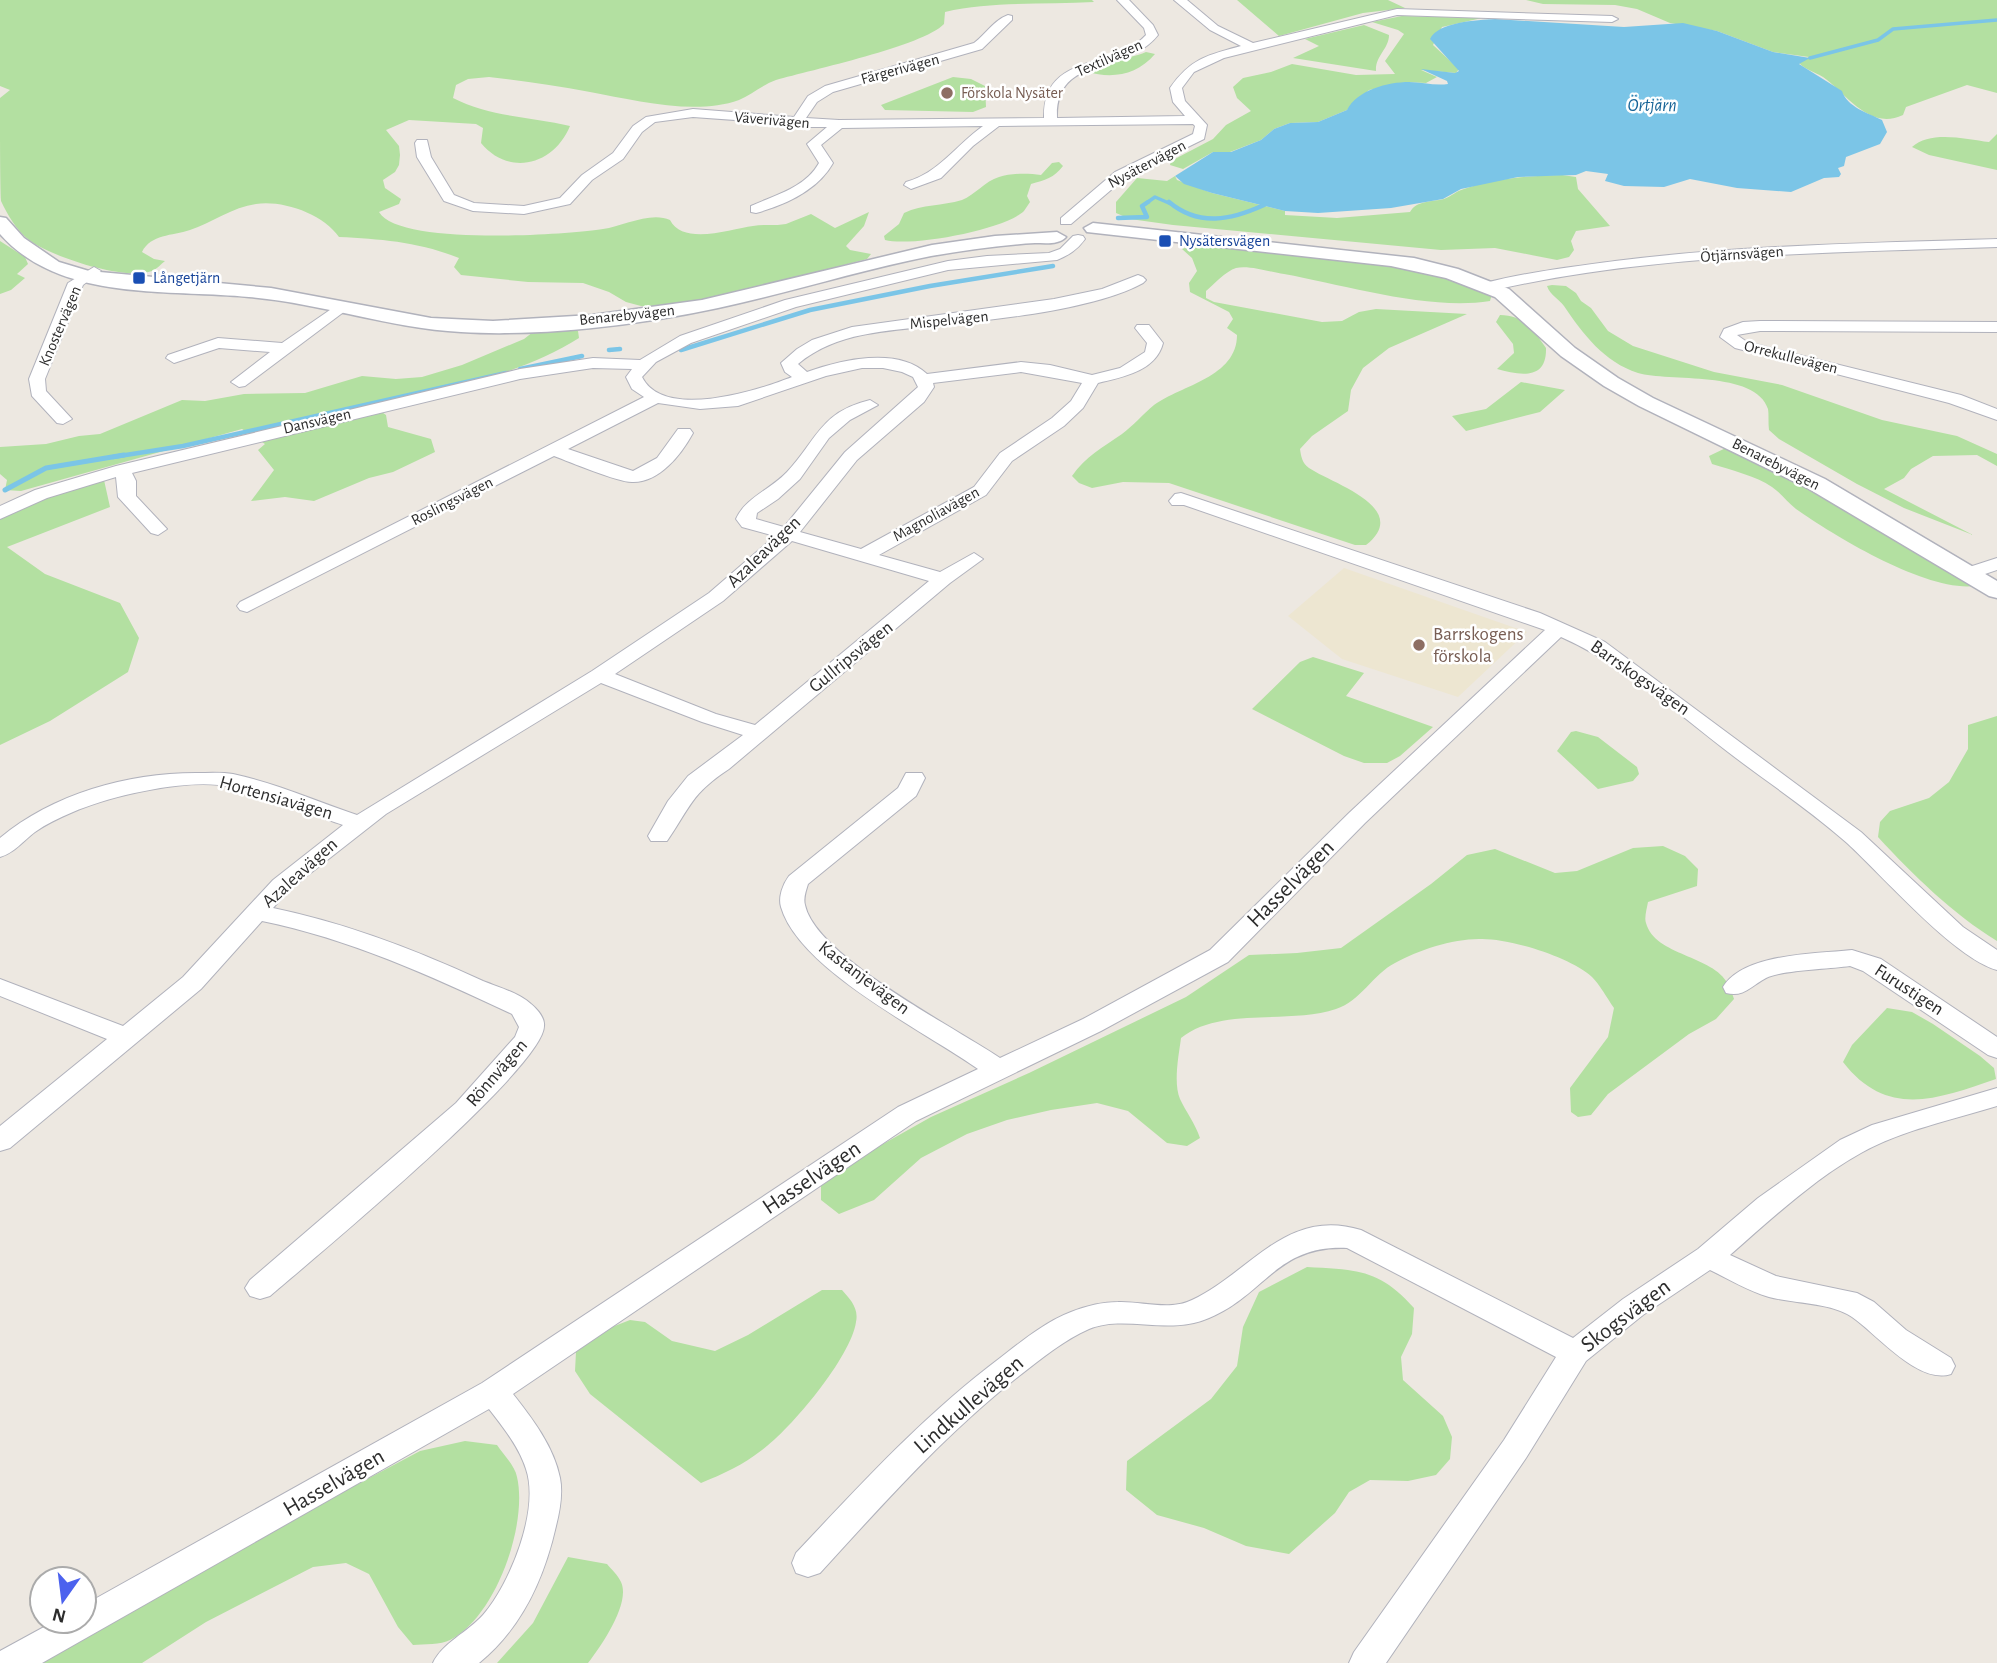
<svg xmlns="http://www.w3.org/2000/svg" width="1997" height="1663" font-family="'Alegreya Sans',sans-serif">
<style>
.education{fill:#ede6d1}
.green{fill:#b3e0a1}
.water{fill:#7bc5e7}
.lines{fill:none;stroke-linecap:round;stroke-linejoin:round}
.stream-far2{stroke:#7bc5e7;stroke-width:3.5}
.stream-far1{stroke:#7bc5e7;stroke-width:4.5}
.stream{stroke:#7bc5e7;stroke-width:5}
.minor-casing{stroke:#b1b2bc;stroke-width:2}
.tertiary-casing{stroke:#b1b2bc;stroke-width:3}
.minor{fill:#fff;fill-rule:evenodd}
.tertiary{fill:#fff;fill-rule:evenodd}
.education-dot{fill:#8d6e63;stroke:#fff;stroke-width:2.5}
.transit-dot{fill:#1a4fb4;stroke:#fff;stroke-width:2.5}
.labels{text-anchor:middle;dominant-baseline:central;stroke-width:5;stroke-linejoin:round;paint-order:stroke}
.far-street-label{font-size:16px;fill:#2d2d2d;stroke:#fff}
.far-education-label{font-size:16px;fill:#785e54;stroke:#fff;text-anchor:start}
.far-transit-label{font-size:16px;fill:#164399;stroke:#fff;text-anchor:start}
.far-water-label{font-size:18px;font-style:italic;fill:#176497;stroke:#fff}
.street-label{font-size:19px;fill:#2d2d2d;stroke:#fff}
.education-label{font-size:19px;fill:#785e54;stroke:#fff;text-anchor:start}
.near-street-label{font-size:23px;fill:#2d2d2d;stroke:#fff}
</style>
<rect width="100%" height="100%" fill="#ede8e1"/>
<!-- education -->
<path class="education" d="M1344,568L1527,632L1458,697L1342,659L1288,616Z"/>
<!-- green -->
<path class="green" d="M0,0H1092L1094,2C1046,5 992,1 945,12L944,24C923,46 811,70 776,80C762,85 751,95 739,100C695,116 634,100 590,92C556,86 523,81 489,77L468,79L456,85L453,98C490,117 531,117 570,126C554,165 509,177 481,143L483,128L476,124L409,120L386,130L399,146L400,155L399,165L395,172L383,180L385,188L401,199L399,204L379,212C398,246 565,235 603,229C623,226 651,211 670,220C683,246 731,229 753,226C763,224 775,226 786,224C794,221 803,217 811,214L835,228L869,212L864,226L846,246L850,250L871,254L867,259L719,297L667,306H641L626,302L609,292L583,283L528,282L461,275L454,267L459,258C419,242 381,239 339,237C323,214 283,200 256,204C233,207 211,223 190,230C172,236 151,234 142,252L154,259L165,261C161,264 157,269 152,271C125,281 52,257 29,240C17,231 7,214 1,201C0,187 0,118 0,98L10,90L0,86Z
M1237,0H1388L1405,8L1363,13L1279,36Z
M1526,0H1997V93L1967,85L1906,107L1903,115C1869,131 1847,94 1823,77C1815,72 1806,70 1799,63L1809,57L1773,52L1717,31L1670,23L1637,9L1615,5L1543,4Z
M1402,16L1482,18L1442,27L1433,45L1459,69L1456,73L1421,70L1437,77L1426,83L1407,82L1369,90L1347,110L1318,122L1290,123L1274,129L1261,140L1230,152H1213L1183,169L1170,165L1171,161L1213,139L1226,125L1251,111L1237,98L1233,87L1243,78L1271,72L1292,64L1356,75L1395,74L1385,61L1404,34L1398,30L1372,22Z
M1364,25L1389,35C1389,49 1375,56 1376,71L1293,58L1319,46L1305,39Z
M1146,52L1155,54C1137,75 1113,79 1087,72C1104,60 1127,60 1146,52Z
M953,77L971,79L985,86L986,107L973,112L885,110L881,105Z
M1997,134V170L1929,155L1912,147C1930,130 1966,139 1989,142Z
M1059,162L1063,166C1054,178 1045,180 1031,184L1027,196L1030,202C1028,205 1026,208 1024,211C1004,230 911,247 885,240L884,236L899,224L904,213C923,204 942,206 962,200C975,195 985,181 999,177C1011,173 1028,173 1041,175L1052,163Z
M1562,175L1576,177L1578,189L1610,226L1576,231L1571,241L1574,250L1569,257L1557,260L1495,248L1441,250L1173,225L1130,219L1116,213V202L1137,178L1167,181L1175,176L1177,180L1212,193L1285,211V215L1337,218L1410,212C1417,200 1432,202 1444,199C1452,196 1456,191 1464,189C1496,178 1528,176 1562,175Z
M0,241L25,257L28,264L17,274L25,278L11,290L0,294Z
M1196,244L1418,268L1492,294L1490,301C1429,311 1345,285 1284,274C1270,272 1249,265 1236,268C1226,271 1214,284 1206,291V298L1214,302L1322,322L1342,321L1359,312L1376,309L1467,314L1389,348L1363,368L1351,390L1348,411L1312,436L1300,449C1301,456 1302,463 1309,468C1331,483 1413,508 1366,545H1355L1169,483L1123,482L1092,488L1079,483L1072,476C1085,457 1103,447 1122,434C1133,426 1143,414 1154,405C1182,385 1237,377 1237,335L1227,328L1233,319L1229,312L1190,292L1189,283L1197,271L1192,258L1182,249Z
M1552,285L1566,286L1576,293L1581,301L1591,308L1608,331L1633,346L1714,372L1782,385L1882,420L1957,436L1997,454V466L1977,455L1933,456L1911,469L1904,478L1884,489L1973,535L1904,508L1857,484L1779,439L1769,430C1768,423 1769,415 1768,409C1756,370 1668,382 1638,373C1604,362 1583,334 1564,306C1559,299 1550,295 1547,286Z
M1500,315C1525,316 1532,328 1546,348C1547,381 1519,375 1497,369L1514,353L1513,344L1496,322Z
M565,328L578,331L579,338C519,376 442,390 373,406L386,415L388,427L431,439L435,452L393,472L369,478L314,501L285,497L251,501L274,470L258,450L265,444L242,429L21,491L5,490L7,480L0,474V447L46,444L79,436L100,434L182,400L205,401L244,394L305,393L362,376L396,379L422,377L462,365L524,339L533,332Z
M1521,382L1565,390L1540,412L1466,431L1452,416L1486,409Z
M1730,446L1794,478L1975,586C1927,592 1836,537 1796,509C1787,502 1781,493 1772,487C1756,476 1731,470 1712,464L1709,456Z
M104,480L110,507L7,547L45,574L120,603L139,638L128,672L50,721L0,745V519L63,491Z
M1313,657L1364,673L1346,696L1433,727L1400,756L1387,763H1364L1344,756L1252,709L1300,662Z
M1997,716V941C1953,914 1913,875 1878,837L1880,822L1890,811L1929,798L1949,782L1968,749V725Z
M1576,731L1598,737L1637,767L1639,774L1633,781L1598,789L1557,751L1571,732Z
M1663,846L1685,856L1698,869L1697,886L1648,902C1647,908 1644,918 1646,923C1655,956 1713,955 1728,984C1731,988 1732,994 1734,999L1716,1019L1689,1034L1608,1094L1591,1115L1578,1117L1571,1112L1570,1088L1608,1037L1614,1008C1607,998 1600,985 1592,977C1570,957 1511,939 1482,939C1455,938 1418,950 1395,963C1373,974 1361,1001 1336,1009C1288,1025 1221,1006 1181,1038C1179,1054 1173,1083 1180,1099C1186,1112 1195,1123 1200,1138L1187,1146L1167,1143L1128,1111L1097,1103L1051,1110L1007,1120L967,1134L921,1158L874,1200L839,1214L821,1200V1179L931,1117L1029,1073L1186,997L1249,955L1297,953L1341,948L1431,884L1467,855L1495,849L1555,873L1577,871L1633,848Z
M1887,1008L1912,1012L1933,1024L1980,1056L1994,1068L1996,1079C1938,1099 1887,1119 1843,1062L1852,1045Z
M1307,1267C1358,1270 1379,1269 1414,1308L1412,1334L1401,1357L1403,1380L1443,1416L1452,1437L1450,1459L1436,1475L1408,1481L1370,1480L1349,1492L1335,1513L1289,1554L1246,1546L1204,1528L1157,1515L1126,1490L1127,1461L1211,1399L1237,1366L1243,1327L1259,1292Z
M822,1290H842C850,1299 859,1308 856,1322C851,1357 791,1429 762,1450C743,1465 723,1474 701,1483L590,1394L575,1371L576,1352L607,1329L630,1320L645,1322L672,1341L715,1351L748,1335Z
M465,1441L497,1445C503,1454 515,1466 517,1477C528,1524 496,1617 450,1640C441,1645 424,1644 413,1645L398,1627L369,1574L346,1563L313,1567L206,1622L142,1663H21L420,1451Z
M568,1557L607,1564C611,1569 618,1575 621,1582C631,1603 601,1646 588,1663H497L533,1623Z"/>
<!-- water -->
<path class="water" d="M1495,19L1624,27L1683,23L1717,31L1773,52L1810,58L1799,64L1842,91C1847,107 1868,113 1882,120L1887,132L1880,144L1846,157L1844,166L1838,168L1841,174L1839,177L1824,178L1791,192L1737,188L1690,179L1664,187L1624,186L1605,181L1608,174L1586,171L1576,175L1518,177L1461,189L1443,199L1391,208L1318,213L1285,211L1212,193L1184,184L1175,176L1213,152H1231L1261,140L1274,129L1290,123L1318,122L1347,110C1357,90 1388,82 1409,82C1422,82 1435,86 1448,84L1447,81L1421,69L1455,73L1459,71L1430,39C1438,22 1477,20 1495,19Z"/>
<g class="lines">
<!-- stream-far2 -->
<path class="stream-far2" d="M1810,58L1878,40L1893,29L1997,20
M1145,204L1155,197L1171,204"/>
<!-- stream-far1 -->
<path class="stream-far1" d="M1169,202C1199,227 1231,220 1264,205
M1118,218L1147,217L1142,206L1148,202
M609,350L620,349
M681,350L810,310L930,286L1053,266
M520,369L582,356
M113,457L183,446L506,373"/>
<!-- stream -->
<path class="stream" d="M5,490L46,468L124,455"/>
<!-- minor casing -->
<g class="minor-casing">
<path id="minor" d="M1117,0H1129L1153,25L1158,35C1125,77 1055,53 1057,118L1185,116L1173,102L1170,88C1190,59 1207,55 1241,46L1210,30L1174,0H1187L1218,26L1253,43L1397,9L1612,16L1618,19L1612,22L1397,15L1224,58L1194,72L1182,88L1185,101L1207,125L1204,139L1125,178L1071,224H1061V218L1115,172L1193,134L1195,126L1193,124L999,126L973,146L941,178L911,189L904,185L906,182C939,173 956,145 983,126L842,128L821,145L833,163C818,190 785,205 756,213L751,212V206C775,195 805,188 819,163L807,144L827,127H796L790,124L693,117L655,122L642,132L623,159L592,180L570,204L524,214L473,211L444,201L417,157L415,143L417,140H427L431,157L454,195L474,203L524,206L560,198L582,175L613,153L633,126L646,117L693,109L794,117L808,96L825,86L974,43C986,34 994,20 1008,15L1012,16V20L982,49L833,92L817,102L806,118L839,120L1044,118C1043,51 1112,72 1146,35L1144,28Z
M1078,235L1083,236L1085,239C1077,250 1069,255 1057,260L948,270L796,307L691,343L656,362L642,377C664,421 759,390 792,377L785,372L781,363L797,349L812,340L852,327L1054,299L1102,289L1138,275L1143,277L1146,280L1143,283C1094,310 992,320 934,326C887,331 836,332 798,364L807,372C840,360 898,346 927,374L1021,362L1050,365L1092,375L1120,368L1145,352L1147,343L1135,328L1137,325H1149L1163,343C1156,371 1123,377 1098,383L1083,408L1064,426L1012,461L986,495L879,555L940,572L974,553L983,559L950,583L729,769C691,794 691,806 667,841H651L648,836L668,801L688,776L743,735L702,722L601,683L386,814L289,890L273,908C346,923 416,950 483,981C498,987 519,993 531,1004C537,1009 545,1018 544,1026C544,1068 313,1259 270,1296L260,1299L250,1296L245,1288L250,1280L456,1103L515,1037L519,1027L512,1014C431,976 350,939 262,921L201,989L10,1148L0,1151V1126L107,1039L0,996V979L123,1026L183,977L273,880L343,825C306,813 269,797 231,787C190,777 110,796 73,812C59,818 46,824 35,832C23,841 14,853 0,857V838C53,794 127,773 196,773C208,773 222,772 233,774C275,783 316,801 357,815L592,671L709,593L775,536L742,527L736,519C745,498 771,489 787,472C817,440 820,412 870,400L878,405L850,420L829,438L800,479L778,499L757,513L756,519L784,527L845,452L918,387L913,377L902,372L883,368H862L826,376L738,406L700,409L658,403L568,449L633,471L657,458L678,429H690L693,433C681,455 659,483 632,482C617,482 570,462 554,456L247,612L240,610L237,606L240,602L644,397L632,389L626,377L632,369L593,368L520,379L132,473L136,481V496L167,529L158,535L151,533L118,497L116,477L47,498L0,519V506L35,490L116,466L520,369L593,358L640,360L680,336L785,300L948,261L987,256L1049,253L1060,249L1073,236ZM1021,372L1082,383L1071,401L1052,418L1000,453L974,487L861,549L800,532L857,460L924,402L934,387L933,383ZM792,541L929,581L755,725L716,714L615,674L723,601Z
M1997,239V247C1828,253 1655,253 1490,291L1482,286L1485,283C1528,272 1571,267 1615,261C1742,245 1870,243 1997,239Z
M94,267L101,271L83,285L45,379L46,391L72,419L63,424L57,423L32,396L29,379L68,283Z
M340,303L348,308L345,311L245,386L239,387L231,382L270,352L219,348L174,363L166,358L168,355L218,338L282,343Z
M1760,321L1997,322V332L1760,331L1737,335L1747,342L1961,395L1997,409V420L1949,403L1735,348L1720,337L1724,329L1743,322Z
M1181,493L1540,613L1605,642L1861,832L1963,927L1997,950V970C1954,958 1882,875 1847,843C1810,810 1767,782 1728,752C1675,711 1622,664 1561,637L1365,823L1228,962L1101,1031L916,1121L513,1394C532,1418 554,1447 560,1478C563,1493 560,1510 556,1526C544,1579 522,1628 479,1663H433C442,1643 468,1632 483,1615C510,1584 540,1510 526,1469C519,1447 503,1427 489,1409L42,1663H0V1651L55,1621H84V1605L482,1383L898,1107L978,1069C926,1032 799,970 781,907C778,897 783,884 789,876L898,788L906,773H922L925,778L916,796L808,884C806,891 803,898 805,905C816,957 956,1028 1000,1058L1083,1019L1210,950L1349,813L1545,630L1184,505H1172L1169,501L1175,494Z
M1997,558V570L1967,580L1957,574L1960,570Z
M1852,950L1881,959L1997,1037V1058L1988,1055L1863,971L1850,966C1831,969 1782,970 1766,978C1752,985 1744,998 1726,993L1723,987C1744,953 1815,954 1852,950Z
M1997,1088V1106C1952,1120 1902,1130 1861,1153C1814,1179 1770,1220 1730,1255L1776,1276L1857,1293L1874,1302L1906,1330L1951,1358L1955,1366L1951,1374C1918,1385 1877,1334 1852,1317C1829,1302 1795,1304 1769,1297C1748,1291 1729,1279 1710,1270L1643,1315L1586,1361L1526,1458L1386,1663H1349L1354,1652L1504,1440L1556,1357L1347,1248C1276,1245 1266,1294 1209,1318C1168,1336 1125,1314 1089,1329C1064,1340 1041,1359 1019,1376C945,1434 883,1504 820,1573L808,1577L796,1573L792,1563L796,1553C861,1484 924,1415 1000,1358C1022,1341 1045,1322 1071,1312C1086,1306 1102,1302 1118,1302C1141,1301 1170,1311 1192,1300C1250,1273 1286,1207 1361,1230L1573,1338L1623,1299L1698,1249L1758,1198L1840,1140L1872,1125Z"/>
</g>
<!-- tertiary casing -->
<g class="tertiary-casing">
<path id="tertiary" d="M0,217L6,218L24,238L59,262L89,271L271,288L431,318L493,321L592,315L702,300L932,245L995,236L1057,232L1066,237C1059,245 1045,243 1035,243C1000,245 966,250 931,256C859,270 789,293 718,308C639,325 540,337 461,332C389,328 320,303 249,297C167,289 60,302 0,234Z
M1093,223L1414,258L1458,269L1509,289L1575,348L1618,378L1653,398L1825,479L1997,581V598L1989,596L1809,489L1639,406L1604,386L1561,356L1495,297L1446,278L1391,266L1087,232L1084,228Z"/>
</g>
<!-- minor -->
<use href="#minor" class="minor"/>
<!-- tertiary -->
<use href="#tertiary" class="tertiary"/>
</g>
<!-- markers -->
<g class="education-dot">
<circle cx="947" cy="93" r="7"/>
<circle cx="1419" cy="645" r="7"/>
</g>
<g class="transit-dot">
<rect x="1158" y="234" width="14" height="14" rx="3.5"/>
<rect x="132" y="271" width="14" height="14" rx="3.5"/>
</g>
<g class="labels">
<!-- far-street labels -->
<g class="far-street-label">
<text transform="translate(1109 58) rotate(-24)">Textilvägen</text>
<text transform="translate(900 69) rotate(-15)">Färgerivägen</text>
<text transform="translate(772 120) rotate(5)">Väverivägen</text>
<text transform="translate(1147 164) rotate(-28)">Nysätervägen</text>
<text transform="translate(1742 254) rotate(-4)">Ötjärnsvägen</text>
<text transform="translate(627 315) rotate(-6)">Benarebyvägen</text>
<text transform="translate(949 320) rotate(-6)">Mispelvägen</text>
<text transform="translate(60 326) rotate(-67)">Knostervägen</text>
<text transform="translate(1791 357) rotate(14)">Orrekullevägen</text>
<text transform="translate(317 421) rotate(-13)">Dansvägen</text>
<text transform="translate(1776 464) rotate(27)">Benarebyvägen</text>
<text transform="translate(452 501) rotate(-27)">Roslingsvägen</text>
<text transform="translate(936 514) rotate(-29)">Magnoliavägen</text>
</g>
<!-- far-education labels -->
<g class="far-education-label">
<text x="961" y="93">Förskola Nysäter</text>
</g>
<!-- far-transit labels -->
<g class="far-transit-label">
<text x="1179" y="241">Nysätersvägen</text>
<text x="153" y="278">Långetjärn</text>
</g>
<!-- far-water labels -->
<g class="far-water-label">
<text x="1652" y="106">Örtjärn</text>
</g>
<!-- street labels -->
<g class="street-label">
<text transform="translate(764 552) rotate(-44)">Azaleavägen</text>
<text transform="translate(851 657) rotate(-39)">Gullripsvägen</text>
<text transform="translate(1640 678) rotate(35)">Barrskogsvägen</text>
<text transform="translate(276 798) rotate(16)">Hortensiavägen</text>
<text transform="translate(300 873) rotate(-42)">Azaleavägen</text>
<text transform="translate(864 978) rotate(37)">Kastanjevägen</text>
<text transform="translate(1909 990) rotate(33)">Furustigen</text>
<text transform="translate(497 1073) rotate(-49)">Rönnvägen</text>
</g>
<!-- education labels -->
<g class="education-label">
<text x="1433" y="634">Barrskogens<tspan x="1433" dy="22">förskola</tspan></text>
</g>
<!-- near-street labels -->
<g class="near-street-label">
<text transform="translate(1291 884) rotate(-45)">Hasselvägen</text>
<text transform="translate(812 1178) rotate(-34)">Hasselvägen</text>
<text transform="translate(1626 1316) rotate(-37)">Skogsvägen</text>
<text transform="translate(969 1405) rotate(-41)">Lindkullevägen</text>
<text transform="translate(334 1483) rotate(-30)">Hasselvägen</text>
</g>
</g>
<!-- north arrow -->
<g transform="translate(63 1600) rotate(194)"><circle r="33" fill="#ffffff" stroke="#ababab" stroke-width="2"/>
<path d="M0-5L12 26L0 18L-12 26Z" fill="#4c62ee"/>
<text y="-10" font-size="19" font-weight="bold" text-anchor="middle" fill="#2d2d2d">N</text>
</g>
</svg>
